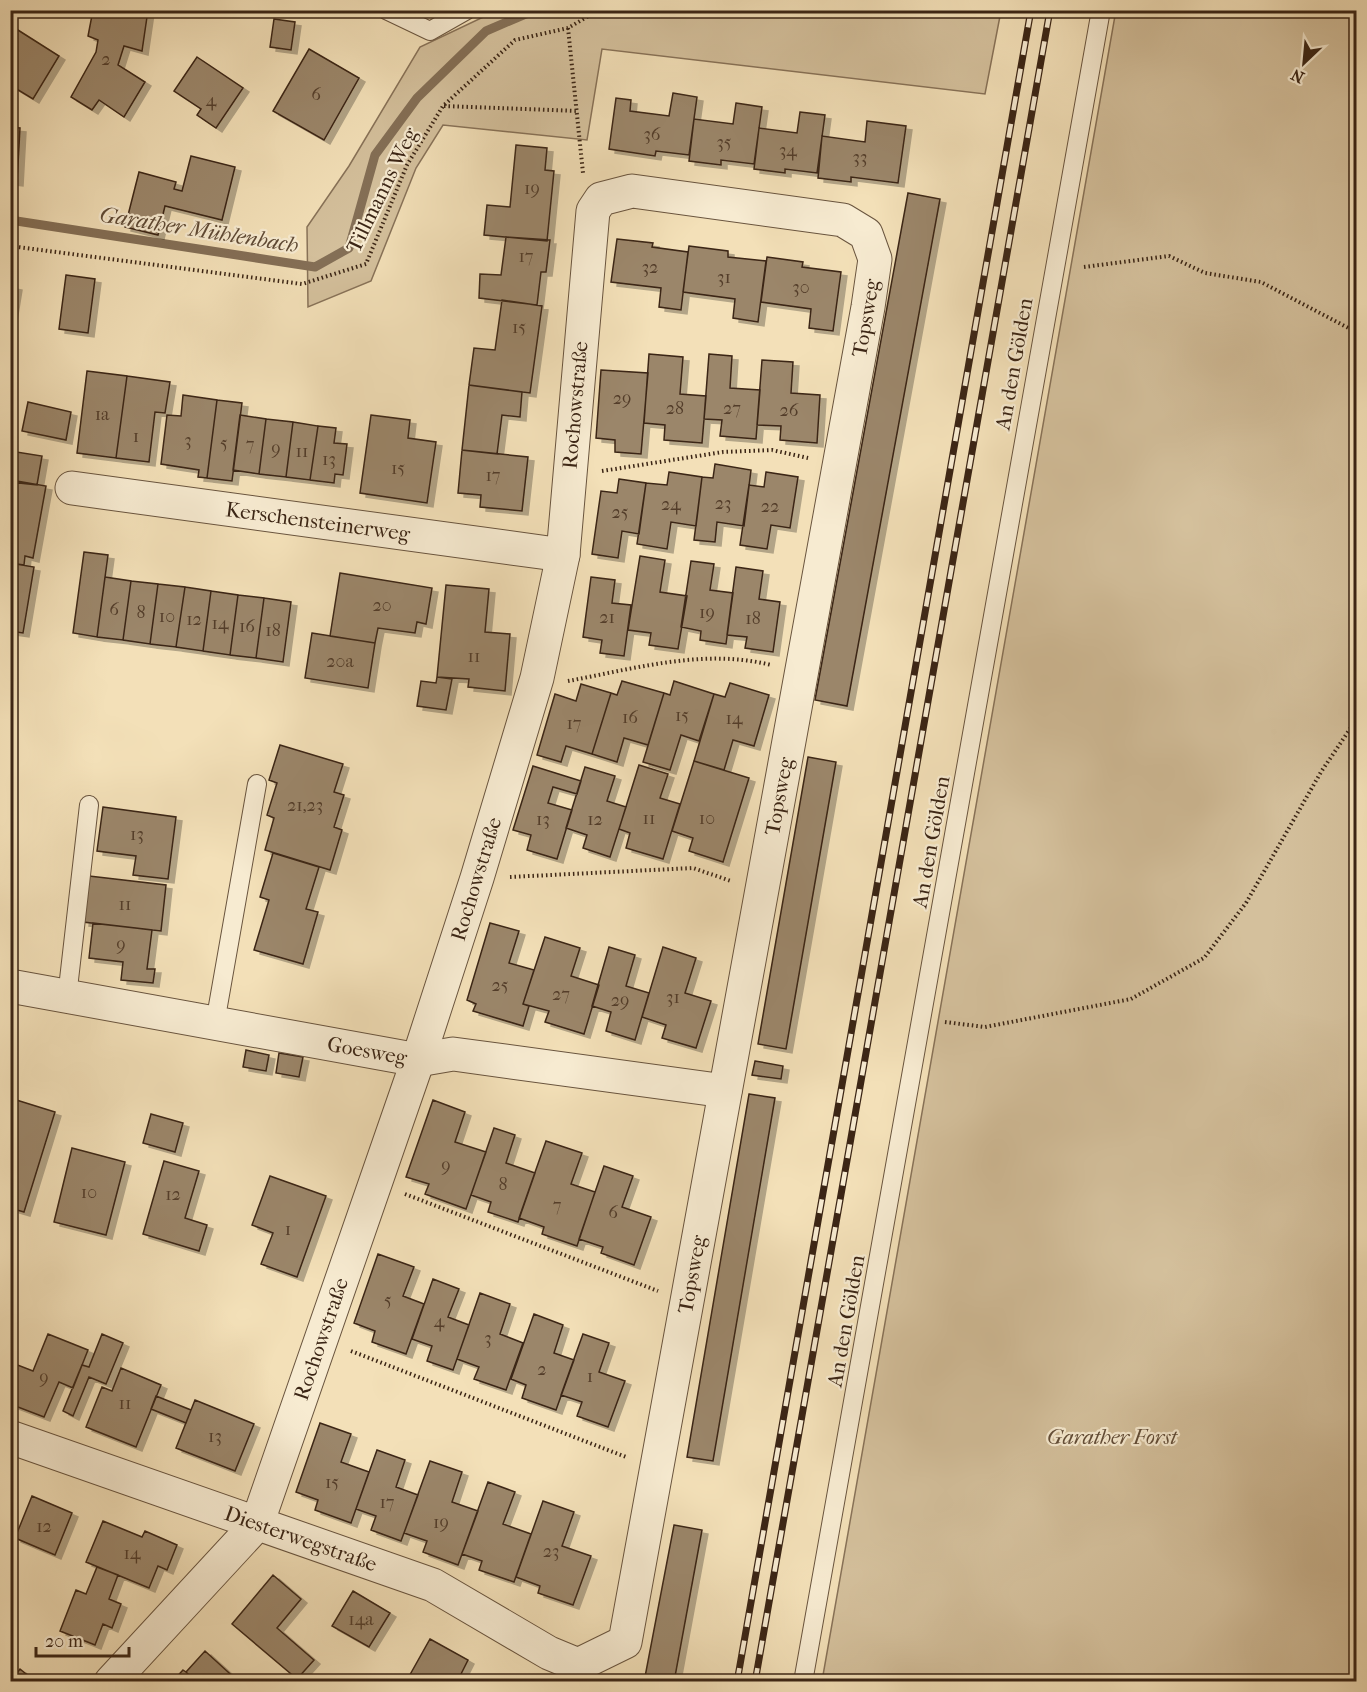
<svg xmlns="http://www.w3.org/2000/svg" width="1367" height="1692" font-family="'IM FELL French Canon',serif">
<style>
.green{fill:#d4c09c;stroke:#887258;stroke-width:1.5}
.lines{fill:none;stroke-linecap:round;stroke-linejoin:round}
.stream{stroke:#846f56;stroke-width:9}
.building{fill:#9b866a;stroke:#3b2515;stroke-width:1.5;filter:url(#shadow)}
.lane-casing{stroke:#69543e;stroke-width:20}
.street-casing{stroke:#69543e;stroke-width:35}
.path{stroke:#3b2515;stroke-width:4;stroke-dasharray:1.5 3;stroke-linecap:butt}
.lane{stroke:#f7ebd1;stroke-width:18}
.street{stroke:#f7ebd1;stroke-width:33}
.rail-casing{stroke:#3b2515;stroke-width:7}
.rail{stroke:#f7ebd1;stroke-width:4.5;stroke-dasharray:14;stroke-linecap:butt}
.labels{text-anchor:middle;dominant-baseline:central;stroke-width:4.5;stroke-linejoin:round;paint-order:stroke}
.number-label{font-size:18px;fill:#533d2a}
.street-label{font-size:21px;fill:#3b2515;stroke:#f7ebd1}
.park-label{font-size:21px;font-style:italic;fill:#614c37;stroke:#f7ebd1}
.water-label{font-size:22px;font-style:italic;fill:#5f4a35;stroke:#f7ebd1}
</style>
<defs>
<filter id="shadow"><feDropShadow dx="6" dy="4" stdDeviation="0" flood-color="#0004"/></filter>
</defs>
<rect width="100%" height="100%" fill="#f3e0b8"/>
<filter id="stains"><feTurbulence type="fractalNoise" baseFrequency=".00333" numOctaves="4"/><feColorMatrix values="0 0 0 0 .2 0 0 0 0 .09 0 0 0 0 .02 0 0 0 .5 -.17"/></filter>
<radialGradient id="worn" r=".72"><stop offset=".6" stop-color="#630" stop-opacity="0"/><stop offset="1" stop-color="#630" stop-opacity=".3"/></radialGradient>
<!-- green -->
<path class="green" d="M1116,10L1356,11V1681H822Z
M496,11V10L1001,11L985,94L602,49L587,140L443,125L416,168L371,281L308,307L307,227L349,166L420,47Z"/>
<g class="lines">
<!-- stream -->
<path class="stream" d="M10,220L315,267L349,248L375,155L417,98L486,31L535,10"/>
</g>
<!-- building -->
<path class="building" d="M93,10H148L142,51L124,46L118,65L145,82L124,117L99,100L92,110L71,97L96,52L98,40L88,36Z
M274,19L295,22L291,50L270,47Z
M10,25L59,56L33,99L10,85Z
M309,49L359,78L324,140L273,111Z
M197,57L243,88L216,128L197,115L201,109L174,91Z
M673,93L697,97L689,155L656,151L655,156L609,149L616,98L631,100L630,111L669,116Z
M736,103L762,107L754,164L721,160V165L689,161L694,119L733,124Z
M800,112L825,115L817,173L785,169V173L754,169L759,128L797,133Z
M867,121L906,126L898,183L851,177V182L818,178L822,136L865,142Z
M10,127L20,128L17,182L10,181Z
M516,145L547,148L545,170L554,171L547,241L484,235L487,205L510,207Z
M191,156L235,167L222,220L165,206L158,235L125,227L139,172L176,182L174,189L182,191Z
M908,193L940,199L847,706L815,700Z
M506,237L550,240L546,272H541L537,305L479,298L480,274L501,275Z
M617,239L653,243L652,247L688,252L681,310L659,307L661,288L611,282Z
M689,246L728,251V257L766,261L758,322L733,318L735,299L683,292Z
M767,257L803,262L802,267L841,272L833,331L809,328L811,309L761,302Z
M66,275L95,279L88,333L59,329Z
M10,285L16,286L10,323Z
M502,300L542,306L530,393L469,385L474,348L495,350Z
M649,354L683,357L680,394L706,396L702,443L664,440L665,425L644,423Z
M709,354L732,356L730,388L760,390L756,439L720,436L722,420L704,419Z
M762,360L793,362L791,393L820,395L817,443L780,440L781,426L757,425Z
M601,370L648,373L641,454L615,452V440L596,438Z
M87,371L127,376L116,458L77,453Z
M127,376L170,382L165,413L155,412L149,462L116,458Z
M469,385L522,392L520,417L502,415L497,454L462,450Z
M183,395L217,400L207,478L198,477L199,470L161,464L167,415L181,416Z
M217,400L242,403L232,481L207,478Z
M28,402L71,412L66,440L22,431Z
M240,415L266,419L259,474L233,470Z
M371,415L410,420L408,438L436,442L427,503L360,493Z
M266,419L293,422L286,477L259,474Z
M293,422L318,426L310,480L286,477Z
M318,426L336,428L334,443L347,444L343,475L335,474L334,483L310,480Z
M462,450L528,457L522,511L480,507L481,495L458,493Z
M10,451L42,456L37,485L10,482Z
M715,464L751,470L744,526L717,522L715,542L694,540L702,477L713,478Z
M669,472L702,477L696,526L671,522L667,549L637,544L646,483L667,485Z
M766,472L798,477L790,528L771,525L767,549L740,545L749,485L764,487Z
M619,479L646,483L639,534L622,531L618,558L592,554L601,491L617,493Z
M11,480L46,486L33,558L25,556L24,565L10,563Z
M84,552L108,555L97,637L73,633Z
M640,556L665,560L660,592L687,596L678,649L649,645L651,633L628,630Z
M691,561L714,564L710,590L733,593L726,644L700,640L701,631L681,627Z
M10,563L34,567L23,633L10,631Z
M736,567L763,571L759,599L780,602L773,652L745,648L747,637L727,635Z
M340,573L432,588L426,624L417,622L415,633L378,628L375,643L330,636Z
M105,577L131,581L123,640L97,637Z
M591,577L615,580L612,603L631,605L624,656L600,653L602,640L583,637Z
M131,581L158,584L150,644L123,640Z
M158,584L185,587L176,647L150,644Z
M446,585L489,589L485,632L510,634L505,691L468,687L469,679L437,677Z
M185,587L211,591L203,651L176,647Z
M211,591L238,595L230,655L203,651Z
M238,595L264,598L256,658L230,655Z
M264,598L291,602L283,662L256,658Z
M312,633L375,643L368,688L305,678Z
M437,677L452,679L446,710L417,706L421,681L436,683Z
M622,681L664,693L648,745L624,738L617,762L592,754L611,693L617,695Z
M674,681L714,694L699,741L681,735L670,770L643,762L664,693L670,695Z
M730,683L769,695L754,746L733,740L724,770L694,761L714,694L725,697Z
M581,684L611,693L592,754L566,746L561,762L537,755L555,694L576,701Z
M280,745L343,764L334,792L344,795L334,827L342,830L330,870L265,850L274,818L267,815L277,783L269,780Z
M808,757L836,762L786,1049L758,1044Z
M694,761L749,778L723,862L689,851L693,838L672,831Z
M639,765L668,774L660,798L680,804L663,859L626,848L630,833L619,829Z
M533,766L581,781L577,794L553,787L548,803L572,810L557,859L527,850L531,835L513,830Z
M585,767L615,776L607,801L626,807L610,857L583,848L587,835L566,828Z
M103,807L176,817L168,879L133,875L136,856L97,851Z
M273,853L319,867L306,909L318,912L303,964L254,950L269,900L260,897Z
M89,876L166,885L161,931L83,922Z
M93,923L152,930L147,969H155L153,983L121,980L123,962L89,958Z
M490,923L519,931L509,963L534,970L523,1004L529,1006L523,1026L473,1011L476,1004L467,1000Z
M545,937L580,948L571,976L599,985L584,1034L545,1022L549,1011L523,1004Z
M609,947L635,955L626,986L649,993L635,1040L606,1031L611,1012L592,1006Z
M663,947L696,958L685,993L711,1001L696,1048L662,1038L666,1025L642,1017Z
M246,1050L269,1055L266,1071L243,1067Z
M279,1053L303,1057L299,1077L276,1073Z
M755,1061L783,1066L781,1079L752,1075Z
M749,1094L775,1098L713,1461L687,1457Z
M10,1098L55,1112L24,1212L10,1208Z
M433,1100L465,1112L455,1142L486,1152L466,1209L425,1194L429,1184L406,1177Z
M151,1114L183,1123L175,1152L143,1143Z
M494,1128L515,1135L506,1163L535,1173L518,1222L488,1212L491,1202L471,1195Z
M546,1141L582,1153L571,1184L595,1192L577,1246L542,1234L544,1227L519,1218Z
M72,1148L125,1162L106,1235L54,1222Z
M164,1161L199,1171L185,1218L207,1225L199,1251L143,1234Z
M604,1166L633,1176L622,1207L651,1217L634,1265L601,1253L603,1247L579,1239Z
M270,1176L326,1196L297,1277L261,1264L273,1233L252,1225Z
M378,1254L414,1267L403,1296L424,1304L406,1354L372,1342L375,1331L354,1323Z
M433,1279L459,1289L448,1317L469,1325L453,1370L427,1361L432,1346L412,1339Z
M480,1293L510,1304L500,1334L523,1343L506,1390L474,1379L479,1367L457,1359Z
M534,1314L563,1325L554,1353L574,1360L556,1410L522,1398L526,1385L511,1379Z
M48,1334L88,1350L73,1388L59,1382L44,1417L10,1404V1362L33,1371Z
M102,1334L123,1343L106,1384L89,1377L73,1416L63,1411L82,1365L89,1367Z
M583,1334L609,1343L599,1372L625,1381L608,1427L577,1416L582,1402L561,1395Z
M121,1368L161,1385L136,1447L86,1427L102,1387L112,1391Z
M156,1396L191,1410L186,1423L151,1409Z
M195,1400L254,1424L235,1471L176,1448Z
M320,1423L351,1434L341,1462L369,1472L351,1523L315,1510L318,1500L296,1492Z
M377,1450L405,1460L396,1487L418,1495L401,1541L371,1530L376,1516L356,1509Z
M430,1461L462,1472L452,1502L478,1511L458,1565L423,1552L427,1541L404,1533Z
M488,1482L515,1492L503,1524L531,1534L514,1582L479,1570L482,1561L462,1554Z
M32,1496L72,1513L55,1555L15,1538Z
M543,1501L574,1512L562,1546L591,1556L573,1605L538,1593L540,1586L516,1577Z
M103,1521L142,1537L145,1531L177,1545L167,1570L158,1566L149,1588L86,1562Z
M674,1525L702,1530L674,1682H644Z
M97,1567L118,1575L109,1599L121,1604L112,1628L103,1624L95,1645L60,1631L76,1590L86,1594Z
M273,1575L301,1599L277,1628L314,1660L297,1679L232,1624Z
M353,1591L390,1613L369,1647L332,1626Z
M430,1639L468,1660L457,1682L407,1680Z
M205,1651L239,1682H196L186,1672Z
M20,1669L36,1682H10Z
M183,1670L186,1672L196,1682H172Z"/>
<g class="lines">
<!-- lane casing -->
<g class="lane-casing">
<path id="lane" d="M386,10L430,31L467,10
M67,997L89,805
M215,1023L257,784
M803,1682L1101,10"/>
</g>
<!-- street casing -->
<g class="street-casing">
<g id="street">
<path id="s1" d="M72,488L563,555"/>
<path id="s2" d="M10,986L418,1060L453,1054L725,1091"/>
<path id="s3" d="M10,1437L433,1585L549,1653L578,1665L625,1642L868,307L875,259L866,234L843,220L632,191L601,199L593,211L563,555L537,678L477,878L418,1060L257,1524L111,1682"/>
</g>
</g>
<!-- path -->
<path class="path" d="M568,28L583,173
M444,106L578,111
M10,246L302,284L366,264L407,165L443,106L515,40L568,28L599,10
M1084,267L1169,256L1205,273L1261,282L1356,332
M602,471L723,452L772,450L808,458
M568,681C633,669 704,648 771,665
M510,877L693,868L731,881
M945,1022L985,1027L1131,999L1204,958L1246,903L1321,772L1356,720
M405,1194L658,1291
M351,1351L626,1457"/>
<!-- lane -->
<use href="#lane" class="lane"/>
<!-- street -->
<use href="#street" class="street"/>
<!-- rail casing -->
<g class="rail-casing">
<path id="rail" d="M737,1682L1031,10
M755,1682L1050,10"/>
</g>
<!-- rail -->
<use href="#rail" class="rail"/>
</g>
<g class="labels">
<!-- number labels -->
<g class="number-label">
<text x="106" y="59">2</text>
<text x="316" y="94">6</text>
<text x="211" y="100">4</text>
<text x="652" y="134">36</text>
<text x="724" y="142">35</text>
<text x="788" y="150">34</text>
<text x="860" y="157">33</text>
<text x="532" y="188">19</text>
<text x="526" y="256">17</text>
<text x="650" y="267">32</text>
<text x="724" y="277">31</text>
<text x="801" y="287">30</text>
<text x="519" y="327">15</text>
<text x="622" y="398">29</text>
<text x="675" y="408">28</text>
<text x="732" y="408">27</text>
<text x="789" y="410">26</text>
<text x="102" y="414">1a</text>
<text x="136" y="436">1</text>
<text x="188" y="440">3</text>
<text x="224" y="443">5</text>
<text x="250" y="444">7</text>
<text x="276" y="448">9</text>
<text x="302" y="451">11</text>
<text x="329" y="459">13</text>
<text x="398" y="468">15</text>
<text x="493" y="475">17</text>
<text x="723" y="503">23</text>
<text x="671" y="504">24</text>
<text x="770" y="506">22</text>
<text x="620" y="512">25</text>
<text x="382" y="605">20</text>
<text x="114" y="609">6</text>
<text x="141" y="612">8</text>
<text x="707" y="612">19</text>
<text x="167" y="616">10</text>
<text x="607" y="617">21</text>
<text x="753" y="618">18</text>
<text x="194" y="619">12</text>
<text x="220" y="623">14</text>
<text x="247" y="626">16</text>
<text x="273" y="630">18</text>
<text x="474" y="656">11</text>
<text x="340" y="661">20a</text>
<text x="682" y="715">15</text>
<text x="630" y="717">16</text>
<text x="734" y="718">14</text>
<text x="574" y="723">17</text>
<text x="305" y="805">21,23</text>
<text x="649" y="818">11</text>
<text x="707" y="818">10</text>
<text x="543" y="819">13</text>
<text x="595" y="819">12</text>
<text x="137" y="834">13</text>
<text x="125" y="904">11</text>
<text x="121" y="944">9</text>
<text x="500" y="985">25</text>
<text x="561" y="994">27</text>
<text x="673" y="997">31</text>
<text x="620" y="1000">29</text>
<text x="446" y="1165">9</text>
<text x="503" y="1184">8</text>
<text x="89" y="1192">10</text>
<text x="173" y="1194">12</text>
<text x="557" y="1205">7</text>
<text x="613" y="1212">6</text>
<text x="288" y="1229">1</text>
<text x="388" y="1300">5</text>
<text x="439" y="1321">4</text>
<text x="488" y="1338">3</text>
<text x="542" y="1369">2</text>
<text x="590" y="1376">1</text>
<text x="44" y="1377">9</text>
<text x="125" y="1403">11</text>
<text x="215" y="1436">13</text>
<text x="332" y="1482">15</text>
<text x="387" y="1502">17</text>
<text x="441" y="1522">19</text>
<text x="44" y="1526">12</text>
<text x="551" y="1551">23</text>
<text x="132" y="1553">14</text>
<text x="361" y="1619">14a</text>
</g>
<!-- street labels -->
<g class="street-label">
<text transform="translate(382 190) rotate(-64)">Tillmanns Weg</text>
<text stroke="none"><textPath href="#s3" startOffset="2012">Topsweg</textPath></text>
<text transform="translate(1014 364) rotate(-80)">An den Gölden</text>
<text transform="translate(575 405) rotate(-85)">Rochowstraße</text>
<text stroke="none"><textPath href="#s1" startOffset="248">Kerschensteinerweg</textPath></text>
<text stroke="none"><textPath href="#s3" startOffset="1526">Topsweg</textPath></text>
<text transform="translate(931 842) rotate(-80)">An den Gölden</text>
<text transform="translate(476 879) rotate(-73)">Rochowstraße</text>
<text stroke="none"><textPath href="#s2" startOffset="363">Goesweg</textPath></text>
<text stroke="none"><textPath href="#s3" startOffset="1040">Topsweg</textPath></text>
<text transform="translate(846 1321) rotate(-80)">An den Gölden</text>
<text transform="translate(321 1339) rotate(-71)">Rochowstraße</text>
<text stroke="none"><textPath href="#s3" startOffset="308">Diesterwegstraße</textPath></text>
</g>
<!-- park labels -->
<g class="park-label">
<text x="1112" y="1437">Garather Forst</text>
</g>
<!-- water labels -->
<g class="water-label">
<text transform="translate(199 230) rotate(9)">Garather Mühlenbach</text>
</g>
</g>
<!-- margin -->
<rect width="1367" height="1692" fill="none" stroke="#f3e0b8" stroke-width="36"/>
<rect x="12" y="12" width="1343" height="1668" fill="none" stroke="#3b2515" stroke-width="3"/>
<rect x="18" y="18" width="1331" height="1656" fill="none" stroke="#3b2515" stroke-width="1.5"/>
<!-- north arrow -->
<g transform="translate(1304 63) rotate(206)" stroke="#f7ebd1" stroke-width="4.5" paint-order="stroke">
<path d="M0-4.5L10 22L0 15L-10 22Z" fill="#3b2515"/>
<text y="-9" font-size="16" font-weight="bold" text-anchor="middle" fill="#3b2515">N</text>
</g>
<!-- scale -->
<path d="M36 1647v9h93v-9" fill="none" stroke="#3b2515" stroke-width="3"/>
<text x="45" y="1647" font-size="18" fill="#3b2515" stroke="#f7ebd1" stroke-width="4.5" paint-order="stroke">20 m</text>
<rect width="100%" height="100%" filter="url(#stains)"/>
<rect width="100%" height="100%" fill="url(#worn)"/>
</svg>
